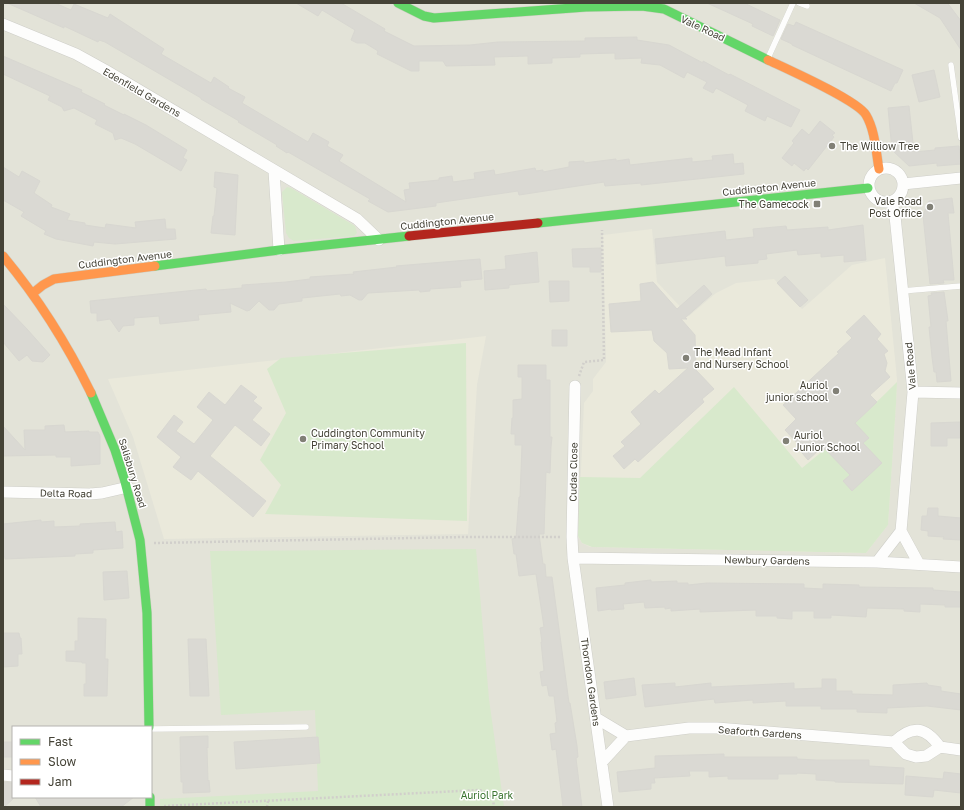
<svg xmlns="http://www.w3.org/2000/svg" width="964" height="810" font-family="'Golos Text',sans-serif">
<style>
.residential{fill:#e3e3d8;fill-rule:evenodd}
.education{fill:#eae9db}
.green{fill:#d8e9cc}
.building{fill:#dad9d3;stroke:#d8d7d1}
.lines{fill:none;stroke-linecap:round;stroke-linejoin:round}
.lane-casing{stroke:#cecec8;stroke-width:6}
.street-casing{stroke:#cecec8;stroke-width:12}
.fast-casing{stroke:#cecec2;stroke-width:10}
.slow-casing{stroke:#cecec2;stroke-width:10}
.jam-casing{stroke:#cecec2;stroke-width:10}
.path{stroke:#d1cfcb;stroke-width:2.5;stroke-dasharray:2 2;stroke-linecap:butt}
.lane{stroke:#fdfdfc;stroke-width:5.5}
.street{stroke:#fdfdfc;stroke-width:11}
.fast{stroke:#63d668;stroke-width:9}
.slow{stroke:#ff974d;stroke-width:9}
.jam{stroke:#b3261e;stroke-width:9}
.poi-dot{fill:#818076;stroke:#fff;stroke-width:1.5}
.labels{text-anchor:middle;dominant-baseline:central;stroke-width:3;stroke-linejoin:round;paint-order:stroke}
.street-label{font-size:10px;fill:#454337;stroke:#fff}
.poi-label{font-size:10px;fill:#454337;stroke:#fff;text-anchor:start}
.park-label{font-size:10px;fill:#39732e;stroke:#fff}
</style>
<rect width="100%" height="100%" fill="#f0f0eb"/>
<!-- residential -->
<path class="residential" d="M3,3H961V807H3ZM13,727H151V797H13Z"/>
<!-- education -->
<path class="education" d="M652,229L657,282L689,316L716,293L736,283L774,279L802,309L852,265L885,258L897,379L896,404L888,525L866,553L590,547L582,543L578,536L584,403L593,391V379L606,362L603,235Z
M486,336L477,385L468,534L164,539L133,437L108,379Z"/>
<!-- green -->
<path class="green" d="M287,187L291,188L355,226L357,233L354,236L294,241L289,238L286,233L282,192Z
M466,343L467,521L265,514L281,485L260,460L286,413L267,369L281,358Z
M897,382L896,404L888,525L866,553L592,547L582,543L578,536L580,477L640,478L734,387L802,468C836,441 867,412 897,382Z
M476,549L489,699L504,807H160V799L318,791L315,710L221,715L210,551Z"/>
<!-- building -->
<path class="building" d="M7,3H55L71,10L74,4L108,18L110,14L164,49L161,54L211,83L214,77L229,87L228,88L245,97L242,103L308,142L313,133L329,142L327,146L343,155L339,161L406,202L404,190L410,189L409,183L439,180V178L452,176L453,182L475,179L474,173L494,170L495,175L535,168L536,171L543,170V172L569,167V162L584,161V163L616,159V161L629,159L630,165L692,158V162L713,160L712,156L733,154L734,164L743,163L744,174L641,185V183L605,186L604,182L519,195L518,191L436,203V206L388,212L368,201L370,199L288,152L287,153L276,146L277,145L238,122L239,121L201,99V98L105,42L99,40L98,42L64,26V28Z
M296,3H341L385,29L384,31L414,46L470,45L498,42L585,41V38L637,37V40L669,45L703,63V61L729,75L730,74L800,110L791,127L767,116L765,121L745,111L748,105L716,88L713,93L703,88L707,82L687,72L684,78L660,65L641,63L642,58L615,59V53L580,54V57L552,58V63L528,64V56L494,57L495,65L446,66L443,61H419V71H411L377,54L378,51L365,43H357L351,40L355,30L322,10L318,16Z
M707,3H744L780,20L773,36L752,26L753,24Z
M914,3H947L949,5L961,21V50L940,18Z
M796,22L903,70L897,83H895L891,91L792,45V44L781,39L788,24L794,26Z
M3,56L82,90L81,92L105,104L104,105L124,115V114L146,125L187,150L183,158L187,160L181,171L135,144L121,138L115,140L113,133L95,124L97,120L74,108L64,111L62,107L48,100L50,96L3,74Z
M934,70L940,97L919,102L912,75Z
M909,106L914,152L935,150V148L959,146L961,164L937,166V163L909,166L892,150L888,108Z
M820,121L835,133L832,135L834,137L808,170L806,168L804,171L794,163L792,166L782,158L794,143L792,141L802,129L809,135Z
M3,167L19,177L22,171L40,181L34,193L52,205L51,207L70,214L67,220L85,223V225L105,228L106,224L136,228L135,222L165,219L166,229H175L176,239L115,244L94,242L93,246L56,239L44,234L46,231L21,216L24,212L3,200Z
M215,172L238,175L235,235L211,233L213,216H214L217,188L214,187Z
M952,198L954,213H948L954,280H943L944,283L930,284L923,215L929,201Z
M863,225L866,260L844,262V255L821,257V253L798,255L797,250L766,254L767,259L758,260V263L726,266L725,256L657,264L655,239L725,231L726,240L754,237L753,229L786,226L787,230L828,227V230Z
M601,248V272H590V267H573L572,249Z
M537,252L539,282L509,285V288L485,290L484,271L506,269L505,256Z
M480,259L482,279L460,281L461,287L430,289V291L420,292L419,290L368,293L362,300H359L350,295L341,296L340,294L302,298V301L279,304L274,310H269L259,301L250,310L247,311L230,303L231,312L198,315L199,320L160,324L159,316L134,318V325L123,326L119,332L110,319L97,321V313H91L90,301L206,289L207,291L242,288V285L286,282L310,279V277L354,274L353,272L397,267L396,266Z
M785,276L808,300L800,307L777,283Z
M549,281H569V301L550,302Z
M653,282L677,309L704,285L712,294L685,318L687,319H681L695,335L696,370L714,389L702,399L704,402L638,462L635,459L624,469L613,456L625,446L621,442L641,424L631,412L655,390L659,394L688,368L669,369L667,353L654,341L652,330L611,332L609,304L641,301L640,284Z
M944,292L948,321H946L951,381L937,382L936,372H934L932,357L929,327H931L928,296L932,295L931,293Z
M3,304L27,329L50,355L43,362L32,361L27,355L19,361L3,342Z
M864,315L881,334L877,339L888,351L884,354L887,363L885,371L890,377L870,395L877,402L855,423L869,438L863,443L882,463L852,491L843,481L850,475L825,449L823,451L820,449L808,460L797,447L799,445L785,430L796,419L783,405L839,353L837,352L852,338L846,332Z
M552,330H567V346H552Z
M518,365H546V380H550V437H552L551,447L550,473L546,472L544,534H539L543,564H545L546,577H552L569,703H570L577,746L578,757L576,758L582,807H563L556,749L552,750L550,734L556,733L555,723L557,722L554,696H549L547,685L542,686L540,672L544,671L541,642H542L540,628L544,627L536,574L519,576L516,554H514L512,539L516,538L519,497H520L522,445H515V434H511L512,418H513V400L522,399V377H518Z
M241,385L257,397L253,401L262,408L252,420L270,434L261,446L235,425L210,456L266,501L253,517L198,471L191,480L173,467L181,457L157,437L174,415L183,422L176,431L194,444L213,420L197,407L209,392L225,405Z
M960,422V438H947V446H931V423Z
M64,425L65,432L89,431V432H98L100,436V464L71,466V457H56V455L3,456V426L25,450L24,430H45V426Z
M928,508H938V516L961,518V540L943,539L944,537L928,536V531L921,530L922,516H927Z
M41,520V522L54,521V527L80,526V524L115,522L116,532L122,531L123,548L93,550V553L75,554V556L5,559V557H3V524Z
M127,571L129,598L104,600L103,572Z
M651,580V582L677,581V583H688V585L707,583L804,584V588L823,589V584L859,585V587L933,588V590L961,592V607H945V605L920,604V612L904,611V609L867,608L866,617L831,615V618H814V611H792V619L777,618V616H756V610L700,612V609L671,611V608L665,609V607L645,608L644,602L623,604L624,609L611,610V609L598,611L596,588L625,585V583Z
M78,618L106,619L105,659H108L107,696H84V684H86V663H82V662L66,661V651H75V641H78Z
M3,633H19L20,638H21L22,654H18V666L3,667Z
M188,639H206L209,696H190Z
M634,678L636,695L606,699L604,682Z
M822,679H836V691H852V694L893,695V685L927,683L928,685L941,687V691L961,694V710L927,706L887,708V713L857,712V709H821V706H786V701L753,703V700L715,703L714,699L645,707L642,685L675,683V687L711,683V687L794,683V689L822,688Z
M208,736V748L207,747L208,781L209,780L210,792L183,793V782H181L180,737Z
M318,737L320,763L236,769L234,742Z
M3,742H13V757H3Z
M724,754V757H797V759L816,760H869V766L904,768L903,784L835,782V781L816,780V774L797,773V774H778V779H728V776L709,777V771H689L690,776L654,778L655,783H651V789L619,792L617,772L655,768V756Z
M944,772L961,774V793L934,790L933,797L905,795L906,776L943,779Z
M3,782L13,783V799L4,807H3Z
M35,797H134L121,807H41Z"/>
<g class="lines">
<!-- lane casing -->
<g class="lane-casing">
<path id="lane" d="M799,3L807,6
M768,58L793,3
M951,65L961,138
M902,291L961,286
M151,729L306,727"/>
</g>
<!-- street casing -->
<g class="street-casing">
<path id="street" d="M3,24L76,54L105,70L357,219L379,240
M869 185a17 17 0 1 1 34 0a17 17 0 1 1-34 0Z
M274,171L279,250
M903,184L961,178
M575,386L572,537L573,558L608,807
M913,392L961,393
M3,492L90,494L102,493L128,487
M901,531L919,564
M573,558L877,562L961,567
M877,562L901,531L913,392L895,216L892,202
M596,718L626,736
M894,742C912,725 925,726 940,747
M602,762L626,736L689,728H717L894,742L906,754L916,757L926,756L940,747L961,750
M3,775L13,776"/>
</g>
<!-- fast casing -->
<g class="fast-casing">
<path id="fast" d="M398,3L424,16L434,18L586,7L642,6L664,9L768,60
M538,223L868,188
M155,266L279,250L409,236
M91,393L115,450L124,478L140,540L147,613L149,727
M150,797V807"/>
</g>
<!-- slow casing -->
<g class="slow-casing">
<path id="slow" d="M768,60C787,69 857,100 866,115C875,130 876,152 879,169
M3,256C38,298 67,344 91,393
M33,293L43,285L54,279L155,266"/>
</g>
<!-- jam casing -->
<g class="jam-casing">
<path id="jam" d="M409,236L538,223"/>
</g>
<!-- path -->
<path class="path" d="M579,376L584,362L604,360L602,230
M154,543L464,537H561
M164,806L479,790C490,793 493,796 494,807
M267,807L268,801"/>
<!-- lane -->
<use href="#lane" class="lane"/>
<!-- street -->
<use href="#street" class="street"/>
<!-- fast -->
<use href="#fast" class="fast"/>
<!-- slow -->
<use href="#slow" class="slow"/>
<!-- jam -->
<use href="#jam" class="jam"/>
</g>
<!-- markers -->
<g class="poi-dot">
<circle cx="832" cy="146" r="4"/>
<rect x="813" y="200" width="8" height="8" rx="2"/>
<circle cx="930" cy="207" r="4"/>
<circle cx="686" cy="358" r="4"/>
<circle cx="836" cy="391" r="4"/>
<circle cx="303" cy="439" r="4"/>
<circle cx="786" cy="441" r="4"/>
</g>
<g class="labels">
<!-- street labels -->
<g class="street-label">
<text transform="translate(703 28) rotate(25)">Vale Road</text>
<text transform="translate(142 92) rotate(30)">Edenfield Gardens</text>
<text transform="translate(769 187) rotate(-6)">Cuddington Avenue</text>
<text transform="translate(447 221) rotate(-6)">Cuddington Avenue</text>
<text transform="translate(125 259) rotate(-7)">Cuddington Avenue</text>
<text transform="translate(910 366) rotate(-95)">Vale Road</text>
<text transform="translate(573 472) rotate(-89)">Cudas Close</text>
<text transform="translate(133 473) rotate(73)">Salisbury Road</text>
<text transform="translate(66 493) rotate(1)">Delta Road</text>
<text transform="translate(767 560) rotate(1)">Newbury Gardens</text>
<text transform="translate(591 682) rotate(82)">Thorndon Gardens</text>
<text transform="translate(760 732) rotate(4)">Seaforth Gardens</text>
</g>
<!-- poi labels -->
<g class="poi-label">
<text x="840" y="146">The Williow Tree</text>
<text x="922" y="201" text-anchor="end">Vale Road<tspan x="922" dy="12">Post Office</tspan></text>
<text x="809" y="204" text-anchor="end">The Gamecock</text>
<text x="694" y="352">The Mead Infant<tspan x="694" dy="12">and Nursery School</tspan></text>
<text x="828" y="385" text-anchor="end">Auriol<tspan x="828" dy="12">junior school</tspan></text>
<text x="311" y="433">Cuddington Community<tspan x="311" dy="12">Primary School</tspan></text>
<text x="794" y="435">Auriol<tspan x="794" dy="12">Junior School</tspan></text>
</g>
<!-- park labels -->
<g class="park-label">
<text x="487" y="795">Auriol Park</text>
</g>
</g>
<!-- border -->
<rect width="964" height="810" fill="none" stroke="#454337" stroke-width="8"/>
<!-- legend -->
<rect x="12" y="726" width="140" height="72" fill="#ffffff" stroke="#b5b4af"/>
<rect x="20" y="739" width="20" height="6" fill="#63d668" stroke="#b5b4af"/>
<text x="48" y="746" font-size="12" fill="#454337">Fast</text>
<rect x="20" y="759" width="20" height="6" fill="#ff974d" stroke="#b5b4af"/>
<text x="48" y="766" font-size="12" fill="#454337">Slow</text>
<rect x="20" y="779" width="20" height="6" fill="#b3261e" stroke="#b5b4af"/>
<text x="48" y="786" font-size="12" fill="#454337">Jam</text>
</svg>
